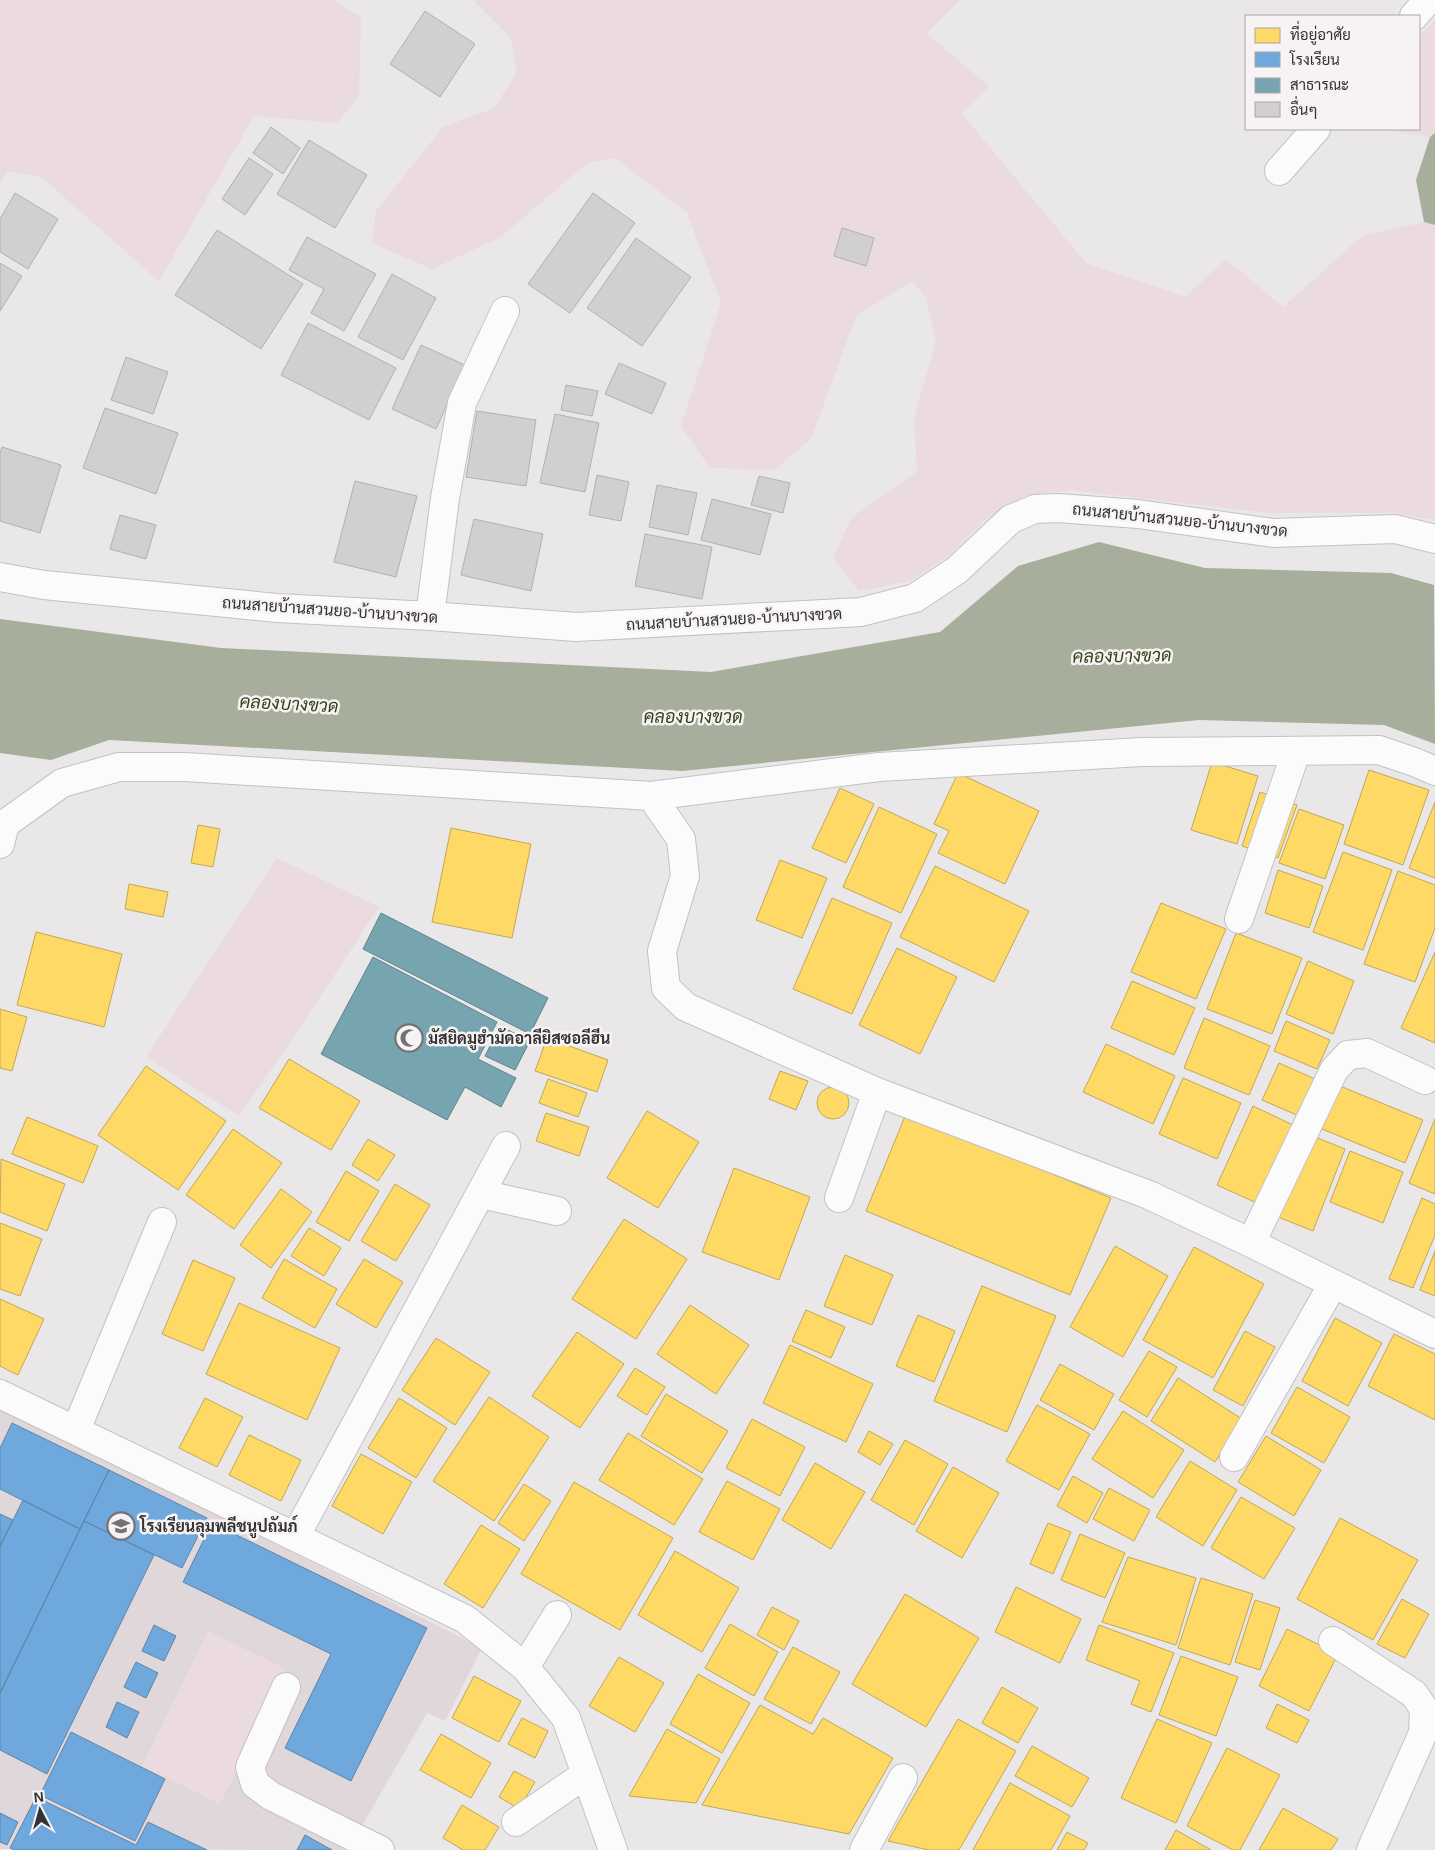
<svg xmlns="http://www.w3.org/2000/svg" width="1435" height="1850" font-family="Arial,Sarabun,sans-serif">
<style>
.built{fill:#dfd7d9}
.green{fill:#ebdbdf}
.water{fill:#a7ae9b}
.homes{fill:#ffd966;stroke:#c2a756}
.schools{fill:#6fa8dc;stroke:#5d85a9}
.public{fill:#76a5af;stroke:#62828a}
.building{fill:#d1cfd0;stroke:#b2b0b1}
.lines{fill:none;stroke-linecap:round;stroke-linejoin:round}
.minor-casing{stroke:#c3c2c2;stroke-width:30}
.minor{stroke:#fcfbfc;stroke-width:28}
.labels{text-anchor:middle;dominant-baseline:central;stroke-width:5;stroke-linejoin:round;paint-order:stroke}
.street-label{font-size:16px;fill:#333232;stroke:#f7f3f4}
.poi-label{font-size:16px;font-weight:bold;fill:#333232;stroke:#f7f3f4;text-anchor:start}
.water-label{font-size:18px;font-style:italic;fill:#344314;stroke:#f7f3f4}
</style>
<rect width="100%" height="100%" fill="#e9e7e8"/>
<!-- built -->
<path class="built" d="M0,1405L482,1648L445,1721L427,1713L348,1850L0,1849Z"/>
<!-- green -->
<path class="green" d="M0,0H333L361,17L359,96L337,123L254,116L159,281L41,177L8,171L0,184Z
M473,0H961L926,33L989,86L962,114L1086,263L1185,297L1226,259L1283,307L1362,236L1424,222L1435,225V520L1394,513H1269L1070,490L1025,496L985,520L948,556L910,581L859,591L833,558L851,518L917,471L914,418L936,341L926,298L912,281L856,316L811,439L774,470L710,468L681,426L721,303L687,213L615,158L587,163L501,237L432,269L372,243L376,211L443,127L494,108L517,72L511,38Z
M1435,19V133L1430,137L1396,131V129H1419V37Z
M277,858L379,907L291,1041L239,1116L146,1057Z
M208,1631L286,1669L220,1804L142,1766Z"/>
<!-- water -->
<path class="water" d="M1435,133V225L1424,222L1416,180L1430,137Z
M1099,542L1205,568L1391,573L1434,585L1435,744L1384,725L1199,720L682,771L109,740L51,760L0,753V619L221,648L711,672L940,632L1018,566Z"/>
<!-- homes -->
<path class="homes" d="M1212,762L1258,776L1237,844L1191,830Z
M1369,770L1429,790L1403,865L1344,844Z
M958,773L1039,811L1005,884L938,853L949,831L934,824Z
M840,788L874,804L846,863L812,848Z
M1260,792L1297,805L1278,858L1242,846Z
M1435,802V878L1409,868Z
M879,807L937,834L901,913L843,887Z
M1299,809L1344,825L1325,879L1279,863Z
M198,825L220,829L213,867L191,863Z
M451,828L531,844L512,938L432,922Z
M1343,852L1392,870L1363,950L1313,932Z
M780,860L827,878L802,938L756,920Z
M935,866L1029,911L994,982L900,937Z
M1278,870L1323,886L1309,928L1265,913Z
M1398,871L1435,885V928L1415,982L1364,964Z
M129,884L168,892L163,917L125,909Z
M832,898L892,923L852,1014L793,989Z
M1161,903L1226,929L1196,999L1131,972Z
M36,932L122,954L104,1027L17,1005Z
M1236,933L1302,958L1272,1034L1207,1009Z
M897,948L957,977L920,1054L859,1025Z
M1435,952V1043L1401,1028Z
M1308,961L1354,981L1333,1034L1286,1014Z
M1132,981L1195,1008L1174,1055L1111,1028Z
M0,1009L27,1017L12,1071L0,1068Z
M1204,1018L1270,1046L1249,1095L1184,1068Z
M1286,1021L1330,1040L1317,1069L1274,1051Z
M547,1038L608,1060L597,1092L535,1071Z
M1106,1044L1175,1076L1153,1124L1083,1092Z
M289,1059L360,1101L331,1150L259,1108Z
M1279,1063L1315,1079L1299,1116L1262,1100Z
M146,1066L226,1121L178,1190L98,1135Z
M780,1071L808,1081L796,1110L769,1099Z
M1183,1078L1241,1103L1217,1159L1159,1134Z
M548,1079L587,1093L578,1117L539,1103Z
M1340,1086L1423,1120L1405,1163L1322,1129Z
M817 1103a16 16 0 1 1 32 0a16 16 0 1 1-32 0Z
M1253,1106L1295,1126L1259,1204L1217,1185Z
M647,1111L699,1142L658,1208L607,1178Z
M546,1113L589,1127L579,1156L536,1141Z
M906,1114L1111,1198L1070,1295L866,1211Z
M27,1117L98,1146L83,1183L12,1154Z
M1435,1119V1194L1409,1183Z
M233,1129L282,1163L234,1229L186,1195Z
M1310,1135L1345,1149L1313,1231L1278,1217Z
M368,1139L395,1155L378,1181L352,1165Z
M1350,1151L1403,1172L1383,1223L1330,1202Z
M1,1159L65,1184L47,1231L0,1212Z
M734,1168L810,1197L779,1280L702,1252Z
M346,1171L379,1191L349,1241L316,1222Z
M395,1184L430,1205L396,1261L361,1241Z
M281,1189L312,1212L271,1268L240,1245Z
M1422,1198L1435,1204V1235L1413,1288L1389,1279Z
M624,1219L687,1259L636,1339L572,1299Z
M0,1223L42,1239L20,1296L0,1289Z
M309,1228L341,1248L324,1276L291,1256Z
M1115,1246L1168,1276L1123,1357L1070,1327Z
M1194,1247L1264,1284L1213,1378L1143,1340Z
M1435,1251V1296L1420,1290Z
M845,1255L893,1275L872,1325L824,1306Z
M284,1259L337,1289L315,1328L262,1298Z
M364,1259L403,1282L376,1328L336,1304Z
M193,1260L235,1278L203,1351L162,1334Z
M982,1286L1056,1316L1007,1432L934,1401Z
M0,1299L44,1319L18,1375L0,1366Z
M239,1303L340,1348L307,1420L206,1374Z
M690,1305L749,1345L716,1394L657,1354Z
M806,1310L845,1327L831,1358L792,1341Z
M918,1315L955,1331L934,1382L896,1366Z
M1335,1318L1382,1343L1348,1406L1302,1381Z
M1245,1331L1275,1347L1243,1406L1213,1390Z
M577,1332L624,1364L580,1428L532,1396Z
M1394,1334L1435,1354V1420L1368,1386Z
M436,1338L490,1372L455,1425L402,1390Z
M790,1345L873,1384L846,1442L763,1403Z
M1149,1351L1177,1367L1147,1417L1119,1400Z
M1060,1364L1114,1394L1094,1430L1040,1400Z
M635,1368L665,1387L647,1415L617,1396Z
M1178,1378L1242,1419L1215,1462L1151,1421Z
M1297,1387L1350,1417L1324,1463L1271,1433Z
M666,1394L728,1431L702,1473L641,1436Z
M489,1397L549,1437L494,1521L433,1481Z
M205,1398L243,1417L217,1467L179,1448Z
M399,1398L447,1428L416,1478L368,1448Z
M1037,1405L1090,1434L1059,1490L1006,1461Z
M1123,1411L1184,1450L1153,1498L1092,1459Z
M752,1419L805,1447L780,1496L726,1468Z
M869,1431L893,1444L880,1465L858,1452Z
M628,1433L703,1479L674,1525L599,1480Z
M249,1435L301,1460L281,1501L229,1475Z
M1266,1436L1321,1470L1294,1516L1238,1482Z
M905,1440L948,1464L914,1525L871,1500Z
M361,1454L412,1482L383,1534L332,1506Z
M1190,1461L1237,1490L1203,1546L1156,1517Z
M815,1463L865,1492L831,1549L782,1520Z
M953,1467L999,1493L962,1558L916,1531Z
M1073,1476L1103,1493L1087,1523L1057,1506Z
M727,1481L780,1509L753,1560L699,1532Z
M574,1482L673,1538L620,1630L521,1574Z
M524,1484L551,1501L524,1541L498,1523Z
M1109,1488L1150,1510L1134,1541L1093,1519Z
M1241,1497L1295,1528L1264,1579L1211,1548Z
M1340,1518L1418,1560L1373,1640L1297,1599Z
M1048,1523L1071,1532L1053,1574L1030,1564Z
M481,1525L520,1549L483,1608L444,1584Z
M1080,1534L1125,1553L1105,1598L1061,1580Z
M675,1551L739,1588L702,1652L638,1615Z
M1128,1557L1196,1578L1176,1645L1102,1622Z
M1201,1578L1253,1594L1230,1665L1178,1648Z
M1016,1587L1081,1619L1060,1663L995,1632Z
M905,1594L979,1638L926,1727L852,1684Z
M1402,1599L1429,1614L1405,1658L1377,1644Z
M1255,1600L1280,1608L1260,1670L1235,1662Z
M772,1607L799,1621L784,1650L757,1635Z
M730,1624L778,1652L754,1696L705,1668Z
M1099,1625L1174,1653L1151,1712L1131,1704L1140,1681L1086,1660Z
M1287,1629L1338,1654L1309,1711L1259,1686Z
M793,1647L840,1672L811,1724L764,1699Z
M1181,1656L1238,1677L1216,1736L1159,1715Z
M619,1657L664,1683L635,1732L589,1706Z
M698,1674L750,1703L722,1753L670,1724Z
M474,1676L521,1701L499,1742L452,1718Z
M1002,1687L1038,1708L1018,1743L982,1723Z
M1277,1704L1309,1720L1297,1743L1266,1728Z
M760,1705L813,1734L823,1718L893,1758L849,1834L702,1805Z
M522,1718L548,1731L535,1758L508,1744Z
M958,1719L1016,1751L959,1850H929L888,1841Z
M1157,1719L1212,1743L1176,1823L1121,1798Z
M667,1729L720,1759L696,1803L629,1796Z
M441,1734L491,1763L471,1798L420,1770Z
M1032,1746L1089,1778L1072,1807L1015,1776Z
M1227,1748L1280,1775L1240,1850H1233L1187,1826Z
M514,1771L535,1782L519,1809L499,1797Z
M1010,1783L1070,1816L1051,1850H973Z
M462,1805L499,1827L485,1850H463L443,1838Z
M1283,1808L1338,1839L1331,1850H1259Z
M1176,1830L1211,1850H1165Z
M1067,1832L1088,1843L1084,1850H1057Z"/>
<!-- schools -->
<path class="schools" d="M12,1423L109,1470L80,1529L0,1489V1448Z
M109,1470L207,1518L182,1568L84,1521Z
M23,1500L80,1529L0,1693V1546Z
M0,1514L13,1520L0,1546Z
M84,1521L154,1555L47,1774L0,1750V1693Z
M212,1523L427,1628L351,1781L285,1748L331,1654L183,1582Z
M154,1625L176,1636L164,1661L142,1651Z
M136,1662L158,1673L146,1698L124,1687Z
M117,1702L139,1712L127,1738L106,1727Z
M71,1732L165,1779L135,1841L40,1795Z
M36,1797L136,1845L148,1822L207,1850H14L10,1848Z
M0,1813L18,1822L7,1845L0,1842Z
M305,1835L332,1850H297Z"/>
<!-- public -->
<path class="public" d="M381,913L548,998L530,1034L363,949Z
M373,957L497,1022L478,1059L516,1078L501,1107L465,1087L447,1120L321,1054Z
M500,1026L530,1041L515,1070L485,1056Z"/>
<!-- building -->
<path class="building" d="M425,11L475,44L440,97L390,64Z
M271,127L300,148L283,174L253,153Z
M309,140L367,175L335,228L277,194Z
M249,158L273,174L245,215L222,199Z
M15,193L58,219L28,269L0,252V219Z
M593,193L635,223L570,313L528,284Z
M842,228L874,238L866,266L834,256Z
M217,230L303,284L261,349L175,295Z
M307,237L376,274L344,331L311,313L324,289L289,270Z
M636,238L691,277L642,346L587,308Z
M0,263L22,276L0,311Z
M392,274L436,298L403,360L358,337Z
M308,323L396,368L369,420L281,375Z
M421,345L465,365L436,429L392,409Z
M126,357L168,372L153,414L111,400Z
M619,363L666,383L652,414L605,394Z
M566,385L598,391L592,416L561,410Z
M105,408L178,433L156,494L83,468Z
M477,411L536,420L526,486L466,477Z
M555,414L599,423L585,492L540,483Z
M2,447L61,465L40,533L0,521V453Z
M597,475L629,482L621,521L589,515Z
M759,476L790,483L783,513L751,505Z
M355,481L417,496L396,577L334,562Z
M657,485L697,493L688,535L649,527Z
M712,499L771,514L760,555L701,540Z
M120,515L156,525L146,559L110,549Z
M474,519L543,534L531,591L461,575Z
M645,534L712,547L702,599L635,586Z"/>
<g class="lines">
<!-- minor casing -->
<g class="minor-casing">
<path id="minor" d="M1414,16L1428,0
M1279,171L1316,129
M0,577L44,585L277,608L430,616L576,627L861,612L915,598L957,570L1011,519L1035,509L1058,508L1138,514L1273,533L1395,529L1435,539
M430,616L445,498L462,403L505,311
M651,796L681,839L685,876L662,951L666,988L686,1007L877,1092L1149,1195L1251,1243L1435,1334
M0,844L5,824L62,783L119,767H185L651,796L879,767L1142,752L1379,750L1417,763L1435,771
M1239,919L1296,752
M481,1194L557,1211
M839,1198L877,1092
M1251,1243L1334,1070L1348,1055L1367,1053L1425,1080
M0,1394L465,1619L525,1667L566,1718L613,1850
M76,1430L162,1222
M1234,1457L1333,1284
M295,1537L506,1146
M1333,1641L1414,1694L1424,1709L1423,1733L1371,1850
M525,1667L557,1615
M286,1687L250,1767L255,1784L271,1796L380,1850
M516,1822L586,1774
M864,1850L903,1778"/>
</g>
<!-- minor -->
<use href="#minor" class="minor"/>
</g>
<!-- icons -->
<defs>
<g id="mosque-ring" transform="scale(1.4375)"><circle r="9.5" fill="#f7f3f4" stroke="#737172" stroke-width="1.5"/><path d="M3.5-4.9A6 6 0 1 0 3.5 4.9A5 5 0 1 1 3.5-4.9Z" fill="#737172"/></g>
<g id="school-ring" transform="scale(1.4375)"><circle r="9.5" fill="#f7f3f4" stroke="#737172" stroke-width="1.5"/><path d="M0-5L7-2L0 1L-7-2ZM-4 1L0 2.5L4 1V4Q0 6-4 4Z" fill="#737172"/></g>
</defs>
<g fill-rule="evenodd">
<use href="#mosque-ring" x="409" y="1038"/>
<use href="#school-ring" x="121" y="1526"/>
</g>
<g class="labels">
<!-- street labels -->
<g class="street-label">
<text transform="translate(1180 520) rotate(6)">ถนนสายบ้านสวนยอ-บ้านบางขวด</text>
<text transform="translate(330 610) rotate(4)">ถนนสายบ้านสวนยอ-บ้านบางขวด</text>
<text transform="translate(734 619) rotate(-3)">ถนนสายบ้านสวนยอ-บ้านบางขวด</text>
</g>
<!-- poi labels -->
<g class="poi-label">
<text x="428" y="1038">มัสยิดมูฮำมัดอาลียิสซอลีฮีน</text>
<text x="140" y="1526">โรงเรียนลุมพลีชนูปถัมภ์</text>
</g>
<!-- water labels -->
<g class="water-label">
<text transform="translate(1122 656) rotate(-1)">คลองบางขวด</text>
<text transform="translate(289 704) rotate(3)">คลองบางขวด</text>
<text x="693" y="717">คลองบางขวด</text>
</g>
</g>
<!-- legend -->
<rect x="1245" y="15" width="175" height="115" fill="#f7f3f4" stroke="#a9a6a6"/>
<rect x="1255" y="28" width="25" height="15" fill="#ffd966" stroke="#a9a6a6"/>
<text x="1290" y="40" font-size="15" fill="#333232">ที่อยู่อาศัย</text>
<rect x="1255" y="52" width="25" height="15" fill="#6fa8dc" stroke="#a9a6a6"/>
<text x="1290" y="65" font-size="15" fill="#333232">โรงเรียน</text>
<rect x="1255" y="78" width="25" height="15" fill="#76a5af" stroke="#a9a6a6"/>
<text x="1290" y="90" font-size="15" fill="#333232">สาธารณะ</text>
<rect x="1255" y="102" width="25" height="15" fill="#d1cfd0" stroke="#a9a6a6"/>
<text x="1290" y="115" font-size="15" fill="#333232">อื่นๆ</text>
<!-- north arrow -->
<g transform="translate(40 1810) rotate(354)" stroke="#f7f3f4" stroke-width="4" paint-order="stroke">
<path d="M0-4L9 19L0 12L-9 19Z" fill="#333232"/>
<text y="-8" font-size="14" font-weight="bold" text-anchor="middle" fill="#333232">N</text>
</g>
</svg>
